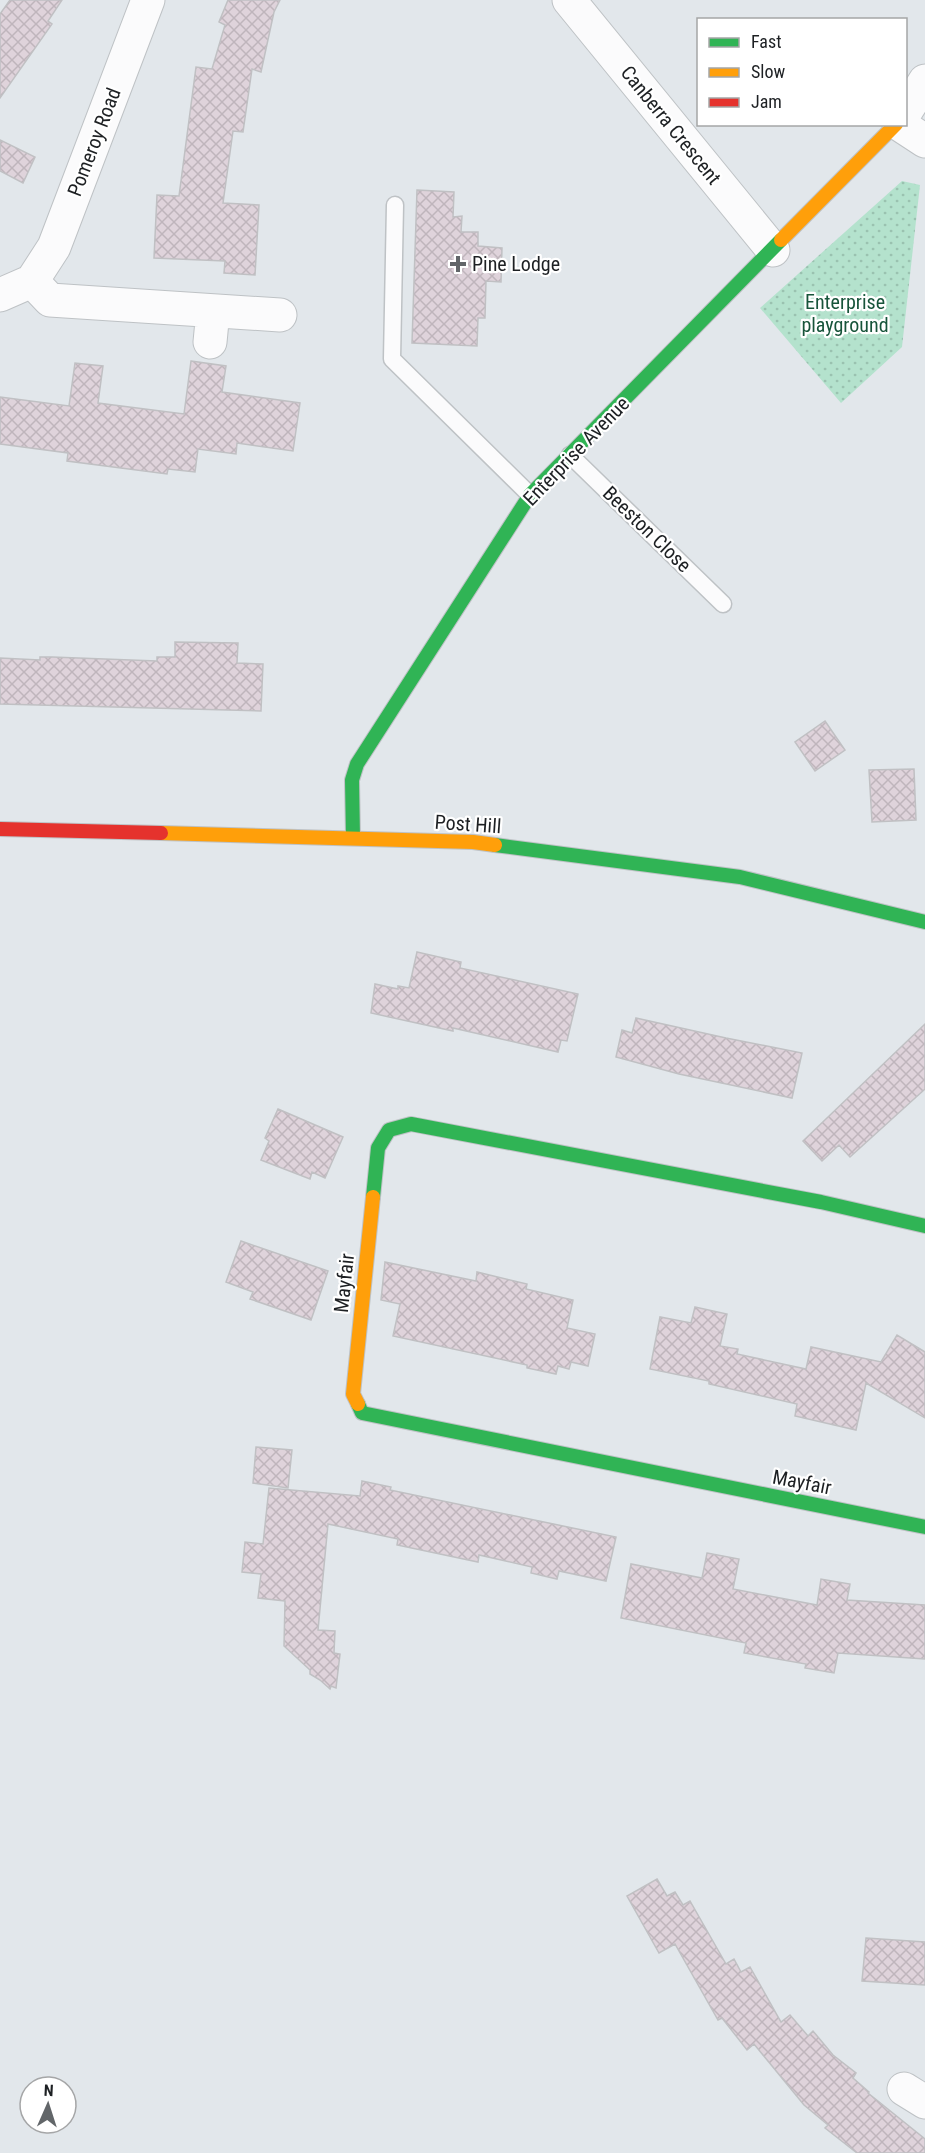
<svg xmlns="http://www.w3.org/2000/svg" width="925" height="2153" font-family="'Roboto Condensed',sans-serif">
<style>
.green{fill:url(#green-dots)}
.building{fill:url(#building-cross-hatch);stroke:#c0c0c3;stroke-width:1.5}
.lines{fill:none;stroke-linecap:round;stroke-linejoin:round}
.lane-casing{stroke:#bec2c5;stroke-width:19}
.street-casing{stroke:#bec2c5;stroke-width:35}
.fast-casing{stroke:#bec2c5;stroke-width:16}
.slow-casing{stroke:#bec2c5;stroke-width:16}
.jam-casing{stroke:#bec2c5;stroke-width:16}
.lane{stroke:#fbfbfc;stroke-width:16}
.street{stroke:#fbfbfc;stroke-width:33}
.fast{stroke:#30b455;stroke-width:14}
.slow{stroke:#ff9f0a;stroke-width:14}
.jam{stroke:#e5322d;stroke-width:14}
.poi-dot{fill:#626669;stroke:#fff;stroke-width:2}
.labels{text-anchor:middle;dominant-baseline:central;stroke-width:4.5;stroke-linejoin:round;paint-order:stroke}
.street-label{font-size:20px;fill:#1d2023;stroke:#fff}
.poi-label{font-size:20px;fill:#1d2023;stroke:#fff;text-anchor:start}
.park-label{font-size:20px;fill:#17543a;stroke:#fff}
</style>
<defs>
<pattern id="green-dots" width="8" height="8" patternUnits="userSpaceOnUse" patternTransform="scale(1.5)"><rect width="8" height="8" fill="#b4e2cd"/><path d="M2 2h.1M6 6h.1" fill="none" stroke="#9ac2b0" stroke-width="1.8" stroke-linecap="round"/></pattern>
<pattern id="building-cross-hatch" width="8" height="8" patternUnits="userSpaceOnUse" patternTransform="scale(1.5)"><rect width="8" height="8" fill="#dfd3db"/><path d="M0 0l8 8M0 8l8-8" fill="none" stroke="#bfb5bc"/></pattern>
</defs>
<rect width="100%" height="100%" fill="#e2e7eb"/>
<!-- green -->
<path class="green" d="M902,181L920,185L902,347L841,403L760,308Z"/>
<!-- building -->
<path class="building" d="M10,0H62L48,21L52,24L0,98V14Z
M228,0H280L274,12L261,72L252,69L243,132L233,131L223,203L259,205L255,275L224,273L225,261L154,258L157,195L179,196L196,67L212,69L225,25L219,22Z
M0,140L35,157L23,183L0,171Z
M417,190L454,192L453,217L462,216L461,232H478V246L502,248L501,282L486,281L485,318H478L477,346L412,343Z
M191,361L226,366L222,392L300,403L293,451L237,443L236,454L198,449L195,472L168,469L167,474L67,461L68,453L0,444V397L69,406L75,363L103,366L98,403L184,414Z
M175,642L238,643L237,663L263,664L261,711L0,704V658L40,660V657H52L157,661V657H175Z
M825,721L845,750L815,771L795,742Z
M914,769L916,820L872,822L869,770Z
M417,952L461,962L460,968L578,994L567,1041L561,1040L558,1052L453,1028V1031L371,1013L375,984L398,989V986L409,988Z
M636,1018L726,1038L802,1053L792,1098L679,1074L616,1057L622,1030L632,1033Z
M925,1024V1089L850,1157L839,1145L822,1161L803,1141Z
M278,1109L343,1137L325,1178L312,1172L310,1179L261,1160L269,1141L265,1138Z
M241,1241L328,1271L311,1320L250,1299L253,1292L226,1282Z
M385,1262L476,1281L477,1272L527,1284L526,1289L573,1300L567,1328L595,1334L588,1366L571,1362L569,1369L558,1366L556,1374L527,1368V1365L393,1336L400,1304L381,1300Z
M695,1307L727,1314L720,1346L738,1349L737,1354L806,1369L811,1347L881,1362L897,1335L925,1352V1418L866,1383L856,1430L795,1416L797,1404L709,1384V1381L650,1369L660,1317L691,1323Z
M256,1447L292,1450L288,1488L253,1483Z
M362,1481L391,1487L390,1490L616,1537L606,1581L559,1571L557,1579L531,1573L532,1567L479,1555L478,1562L397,1545L398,1539L328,1524L318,1630L335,1631L334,1653L340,1654L336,1688L331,1686L330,1689L320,1680L310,1674V1670L284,1646L285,1601L258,1598L261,1574L242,1572L245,1542L263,1544L269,1488L360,1496Z
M707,1553L739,1559L733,1589L817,1605L821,1579L850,1584L847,1600L925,1605V1659L838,1653L834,1673L805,1668L806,1664L744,1653L746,1643L621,1618L631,1564L702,1578Z
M657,1879L667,1896L675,1892L683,1905L690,1901L726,1964L734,1959L741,1972L750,1967L781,2022L790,2015L808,2036L813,2031L833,2055L856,2073L853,2078L869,2092L868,2093L925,2139V2153H857L825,2128L828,2125L804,2105L754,2044L747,2050L722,2018L718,2020L675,1944L659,1953L627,1896Z
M866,1938L925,1942V1985L862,1981Z"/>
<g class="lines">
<!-- lane casing -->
<g class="lane-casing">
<path id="lane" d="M395,205L392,359L530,495
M570,455L723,604"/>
</g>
<!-- street casing -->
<g class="street-casing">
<path id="street" d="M569,0L773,250
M906,111L925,81
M899,124L925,141
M32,281L54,247L148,0
M0,295L32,281L50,300L280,315
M210,342L213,311
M904,2089L925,2102"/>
</g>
<!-- fast casing -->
<g class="fast-casing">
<path id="fast" d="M353,838L352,780L357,764L530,495L781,240
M495,845L740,877L925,922
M373,1197L378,1148L389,1130L411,1124L821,1202L925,1226
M358,1404L362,1413L925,1527"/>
</g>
<!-- slow casing -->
<g class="slow-casing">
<path id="slow" d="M781,240L896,124
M161,833L473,842L495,845
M358,1404L353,1394L373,1197"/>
</g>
<!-- jam casing -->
<g class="jam-casing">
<path id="jam" d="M0,829L161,833"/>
</g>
<!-- lane -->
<use href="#lane" class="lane"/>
<!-- street -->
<use href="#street" class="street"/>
<!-- fast -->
<use href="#fast" class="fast"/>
<!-- slow -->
<use href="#slow" class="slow"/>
<!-- jam -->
<use href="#jam" class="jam"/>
</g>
<!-- markers -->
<path class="poi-dot" d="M455 255h6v6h6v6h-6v6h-6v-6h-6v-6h6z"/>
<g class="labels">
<!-- street labels -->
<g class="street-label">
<text transform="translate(671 125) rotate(51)">Canberra Crescent</text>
<text transform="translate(94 142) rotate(-69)">Pomeroy Road</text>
<text transform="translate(576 451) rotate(-46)">Enterprise Avenue</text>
<text transform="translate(647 529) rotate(44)">Beeston Close</text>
<text transform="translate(468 824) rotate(4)">Post Hill</text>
<text transform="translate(344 1283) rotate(-84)">Mayfair</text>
<text transform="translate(802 1482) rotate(11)">Mayfair</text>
</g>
<!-- poi labels -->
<g class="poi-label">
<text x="472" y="264">Pine Lodge</text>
</g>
<!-- park labels -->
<g class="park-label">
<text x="845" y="302">Enterprise<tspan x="845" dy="23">playground</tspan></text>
</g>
</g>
<!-- legend -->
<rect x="697" y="18" width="210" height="108" fill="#ffffff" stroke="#a5a6a7" stroke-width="1.5"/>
<rect x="709" y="38" width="30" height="9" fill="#30b455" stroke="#a5a6a7" stroke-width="1.5"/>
<text x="751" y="48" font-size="18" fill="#1d2023">Fast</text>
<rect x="709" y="68" width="30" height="9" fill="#ff9f0a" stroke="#a5a6a7" stroke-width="1.5"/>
<text x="751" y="78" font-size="18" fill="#1d2023">Slow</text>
<rect x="709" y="98" width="30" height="9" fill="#e5322d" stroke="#a5a6a7" stroke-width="1.5"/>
<text x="751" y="108" font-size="18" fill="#1d2023">Jam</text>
<!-- north arrow -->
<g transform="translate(48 2105) rotate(3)"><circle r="28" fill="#ffffff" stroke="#a5a6a7" stroke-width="1.5"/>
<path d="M0-4.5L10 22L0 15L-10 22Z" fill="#626669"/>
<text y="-9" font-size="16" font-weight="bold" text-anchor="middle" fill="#1d2023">N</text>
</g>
</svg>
